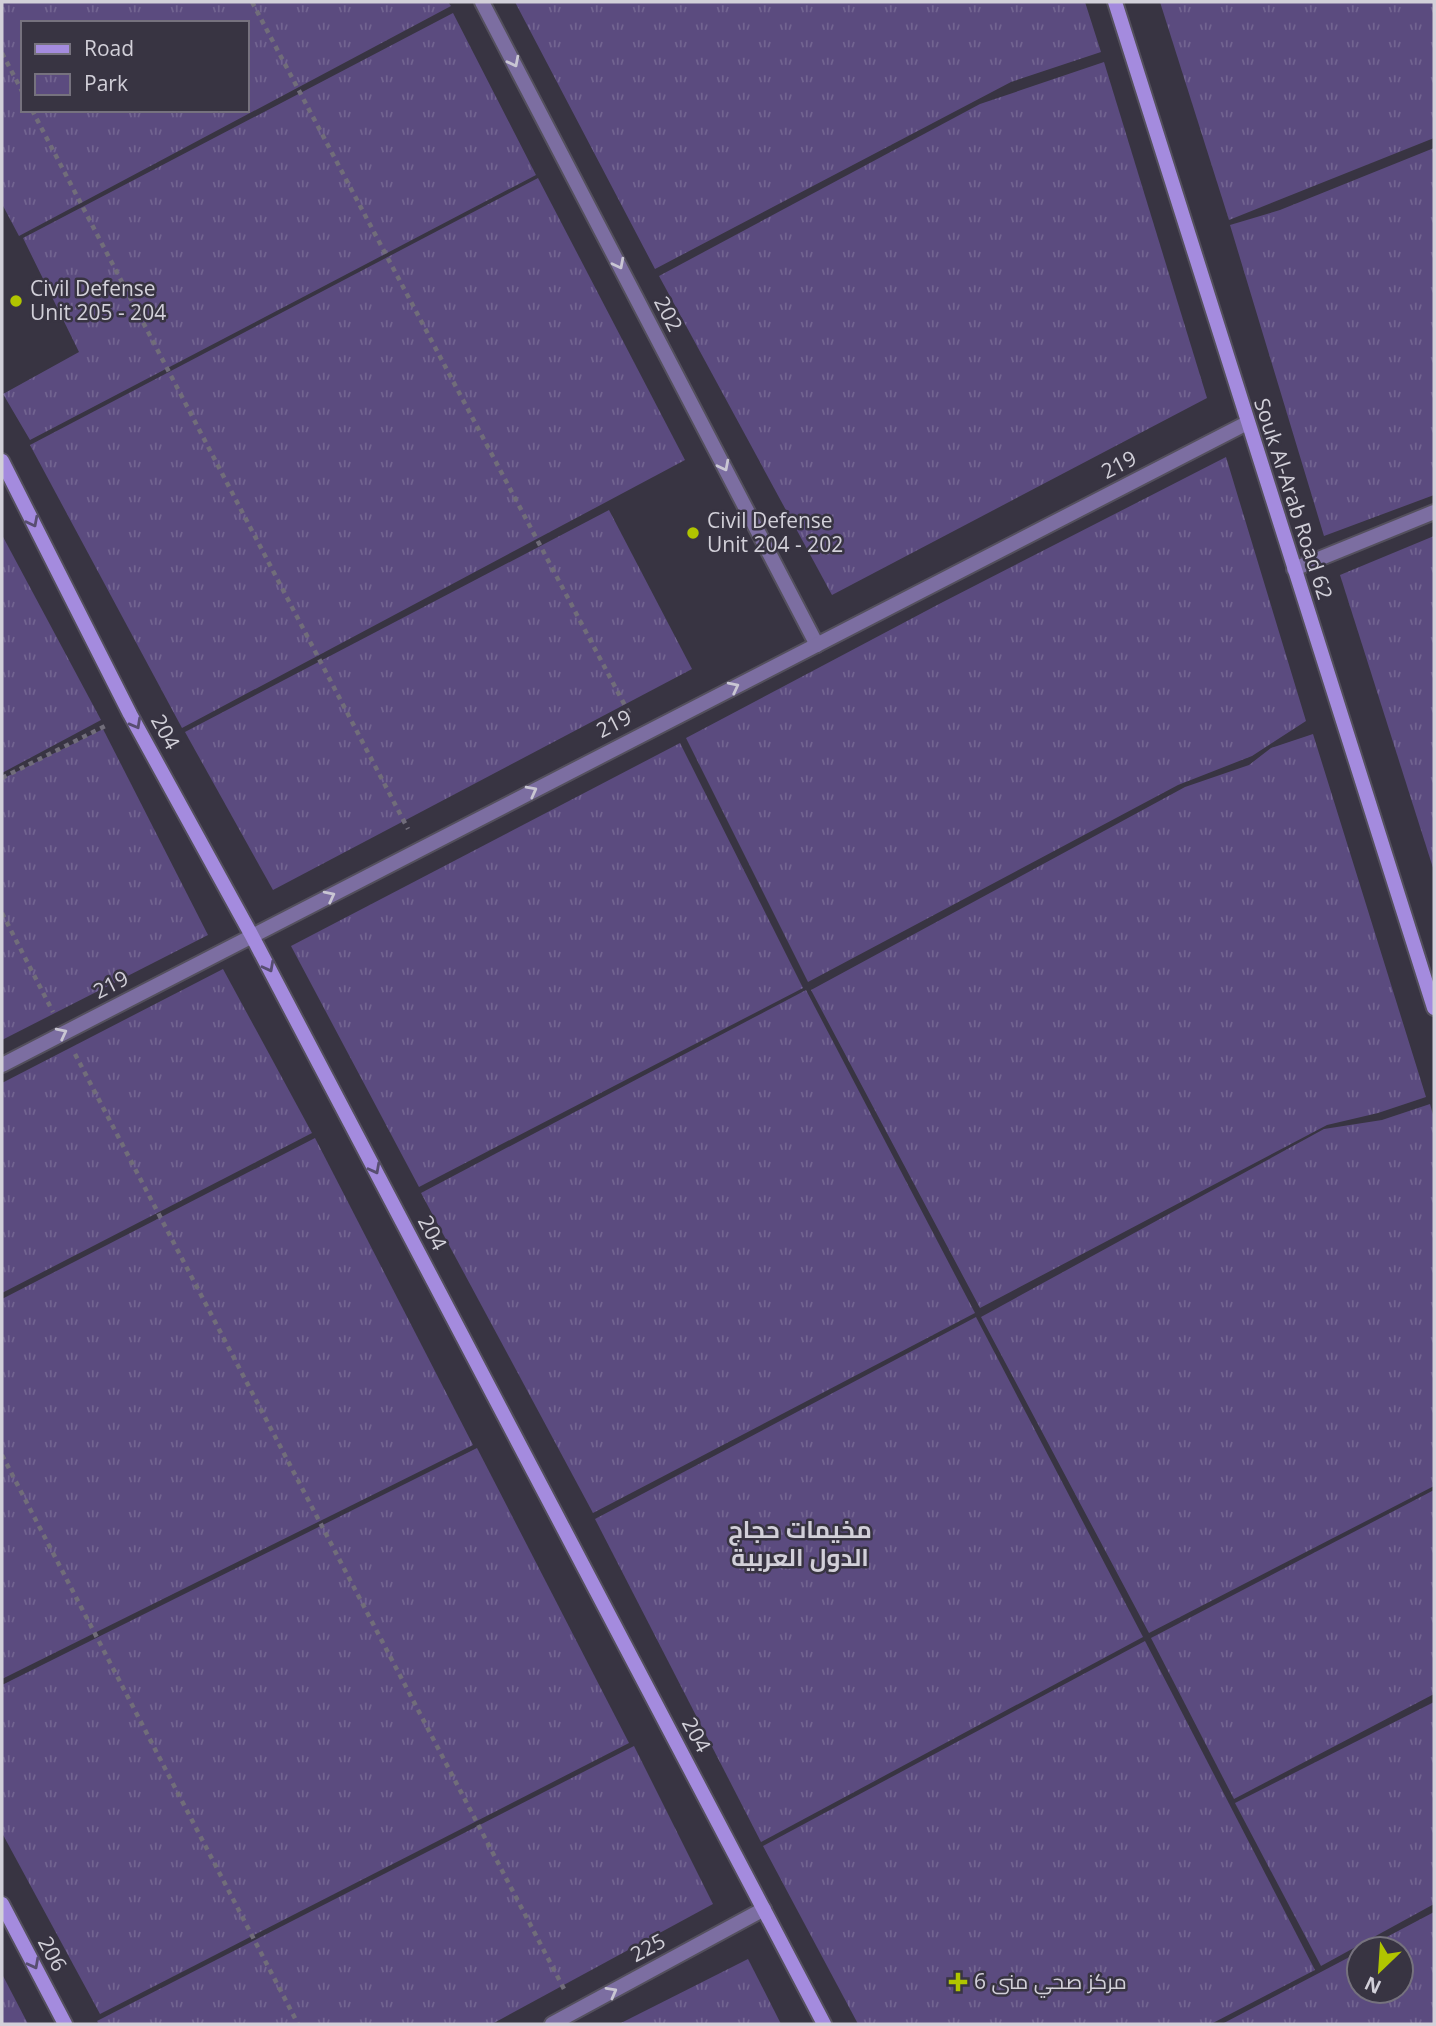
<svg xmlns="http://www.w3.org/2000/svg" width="1436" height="2026" font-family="'Open Sans',Cairo,sans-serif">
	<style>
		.park { fill: url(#park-tufts); fill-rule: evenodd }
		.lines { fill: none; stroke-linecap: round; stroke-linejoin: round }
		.minor-casing { stroke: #54505d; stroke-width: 18 }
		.secondary-casing { stroke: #54505d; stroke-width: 18 }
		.path { stroke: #716d7a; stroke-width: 4.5; stroke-dasharray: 5 5; stroke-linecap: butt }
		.minor { stroke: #7c6ea1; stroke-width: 14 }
		.secondary { stroke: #a48bde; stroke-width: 14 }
		.oneway { stroke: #c9c6d3 }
		.oneway2 { stroke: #584e71 }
		.poi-dot { fill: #b0c500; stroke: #383442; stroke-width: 2.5 }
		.labels { text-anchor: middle; stroke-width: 5; stroke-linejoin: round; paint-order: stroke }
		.poi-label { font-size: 21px; fill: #d2d0d9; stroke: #383442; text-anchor: start }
		.street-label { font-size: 21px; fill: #d2d0d9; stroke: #383442 }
		.quarter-label { font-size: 24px; font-weight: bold; fill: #d2d0d9; stroke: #383442 }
	</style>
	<defs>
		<pattern id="park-tufts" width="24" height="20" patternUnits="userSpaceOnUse" patternTransform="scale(1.75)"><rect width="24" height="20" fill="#5b4b7f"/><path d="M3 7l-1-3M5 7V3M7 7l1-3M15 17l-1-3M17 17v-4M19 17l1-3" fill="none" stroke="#726491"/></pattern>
	</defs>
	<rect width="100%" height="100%" fill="#383442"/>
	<g class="park">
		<path d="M2,2H448L451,6L19,236L2,204ZM23,23H247V110H23Z"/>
		<polygon points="515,2 1085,2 1101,52 1011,82 655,269"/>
		<polygon points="1160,2 1434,2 1434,138 1229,220"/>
		<polygon points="453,13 536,175 30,440 3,394 79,352 23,238"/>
		<polygon points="1104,62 1207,398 832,595 659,276 980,104"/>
		<polygon points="1434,148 1434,495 1324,536 1230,225 1280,210"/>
		<polygon points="538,178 685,460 182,728 30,445"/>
		<polygon points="1226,457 1306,721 1252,756 1178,785 808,982 686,738 941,603"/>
		<polygon points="609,510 692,669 273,890 185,732"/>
		<polygon points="2,535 101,720 2,773"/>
		<polygon points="1434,536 1434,871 1340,575"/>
		<polygon points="103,729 208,935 2,1040 2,779"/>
		<polygon points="1313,734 1426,1097 1378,1113 1327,1125 980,1308 811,990 1185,787 1249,765 1271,748"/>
		<polygon points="680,743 803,988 419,1187 291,946"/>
		<polygon points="223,969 312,1133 2,1293 2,1083"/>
		<polygon points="806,990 975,1313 593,1513 421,1193"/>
		<polygon points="1430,1104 1434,1118 1434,1486 1149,1633 981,1317 1324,1129 1382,1120"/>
		<polygon points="315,1138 473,1445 2,1679 2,1299"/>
		<polygon points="976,1317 1143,1637 761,1842 595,1519"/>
		<polygon points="477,1448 629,1743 100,2014 2,1833 2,1685"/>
		<polygon points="1434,1490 1434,1694 1234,1799 1151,1638"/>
		<polygon points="1145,1641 1315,1970 1211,2024 858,2024 763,1846"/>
		<polygon points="1434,1702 1434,1904 1321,1966 1235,1803"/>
		<polygon points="634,1746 713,1904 492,2024 99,2024 97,2021"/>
		<polygon points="1434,1912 1434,2024 1222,2024 1359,1952 1359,1991 1401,1991 1401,1949 1364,1949"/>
		<polygon points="748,1959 781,2024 619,2024"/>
		<polygon points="2,1974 28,2024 2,2024"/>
	</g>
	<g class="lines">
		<defs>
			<g id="minor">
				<polyline points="482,2 817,645"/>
				<polyline points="1294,569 1434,512"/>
				<polyline points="2,1065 1247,423"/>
				<polyline points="552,2024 764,1909"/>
			</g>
			<g id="secondary">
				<polyline points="1115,2 1434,1008"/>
				<polyline points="2,461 130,714 252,936 824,2024"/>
				<polyline points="2,1904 65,2024"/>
			</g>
		</defs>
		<use href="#minor" class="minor-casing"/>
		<use href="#secondary" class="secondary-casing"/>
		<g class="path">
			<polyline points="252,2 630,715"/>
			<polyline points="2,53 23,93"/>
			<polyline points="32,110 408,829"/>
			<polyline points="2,778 107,725"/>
			<polyline points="2,913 53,1012"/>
			<polyline points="75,1054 564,1989"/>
			<polyline points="2,1455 298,2024"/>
		</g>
		<use href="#minor" class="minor"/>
		<use href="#secondary" class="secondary"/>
	</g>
	<defs><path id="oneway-chevron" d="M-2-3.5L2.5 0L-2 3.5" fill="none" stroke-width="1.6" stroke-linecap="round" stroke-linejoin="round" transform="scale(1.75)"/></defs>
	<g class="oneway">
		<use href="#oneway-chevron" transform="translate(514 62) rotate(63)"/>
		<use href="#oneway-chevron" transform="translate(619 264) rotate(63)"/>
		<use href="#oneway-chevron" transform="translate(724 466) rotate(63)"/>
		<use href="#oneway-chevron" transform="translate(734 687) rotate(-27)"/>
		<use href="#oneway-chevron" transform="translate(532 791) rotate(-28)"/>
		<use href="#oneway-chevron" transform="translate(330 896) rotate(-27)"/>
		<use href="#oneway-chevron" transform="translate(62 1033) rotate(-27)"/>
		<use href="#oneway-chevron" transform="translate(612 1992) rotate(-29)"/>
	</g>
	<g class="oneway2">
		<use href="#oneway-chevron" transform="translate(33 522) rotate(63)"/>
		<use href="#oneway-chevron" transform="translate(136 724) rotate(61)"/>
		<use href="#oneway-chevron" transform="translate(269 967) rotate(62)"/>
		<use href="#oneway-chevron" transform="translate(375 1169) rotate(62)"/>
		<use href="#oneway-chevron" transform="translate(34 1964) rotate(62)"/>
	</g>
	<g class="poi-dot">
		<circle cx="16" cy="301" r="7"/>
		<circle cx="693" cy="533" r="7"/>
		<path d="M954.5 1971.5h7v7h7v7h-7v7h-7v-7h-7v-7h7z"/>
	</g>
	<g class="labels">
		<g class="poi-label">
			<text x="30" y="296">Civil Defense<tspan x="30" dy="24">Unit 205 - 204</tspan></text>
			<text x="707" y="528">Civil Defense<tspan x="707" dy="24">Unit 204 - 202</tspan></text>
			<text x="974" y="1989">مركز صحي منى 6</text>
		</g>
		<g class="street-label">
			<text transform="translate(668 314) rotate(63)" y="7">202</text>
			<text transform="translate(1119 465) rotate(-27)" y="7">219</text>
			<text transform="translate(1293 499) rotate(72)" y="7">Souk Al-Arab Road 62</text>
			<text transform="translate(614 724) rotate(-27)" y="7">219</text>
			<text transform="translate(165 732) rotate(61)" y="7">204</text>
			<text transform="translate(111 985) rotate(-27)" y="7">219</text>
			<text transform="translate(432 1233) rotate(62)" y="7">204</text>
			<text transform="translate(696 1735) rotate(62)" y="7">204</text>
			<text transform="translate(648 1948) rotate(-28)" y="7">225</text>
			<text transform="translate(52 1954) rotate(62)" y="7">206</text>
		</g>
		<g class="quarter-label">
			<text x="800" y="1538">مخيمات حجاج<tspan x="800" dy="28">الدول العربية</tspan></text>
		</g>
	</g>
	<rect width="1436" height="2026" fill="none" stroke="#d2d0d9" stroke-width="7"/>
	<rect x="21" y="21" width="228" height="91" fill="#383442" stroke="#76727e" stroke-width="2"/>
	<rect x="35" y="44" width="35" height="10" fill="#a48bde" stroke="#76727e" stroke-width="2"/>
	<text x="84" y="56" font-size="21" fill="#d2d0d9">Road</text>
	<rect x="35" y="74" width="35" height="21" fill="url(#park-tufts)" stroke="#76727e" stroke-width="2"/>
	<text x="84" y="91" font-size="21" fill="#d2d0d9">Park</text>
	<g transform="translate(1380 1970) rotate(205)"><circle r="33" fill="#383442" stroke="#76727e" stroke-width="2"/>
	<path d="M0-5L12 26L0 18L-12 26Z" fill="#b0c500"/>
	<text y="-10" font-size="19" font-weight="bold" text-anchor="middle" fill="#d2d0d9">N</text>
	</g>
</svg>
